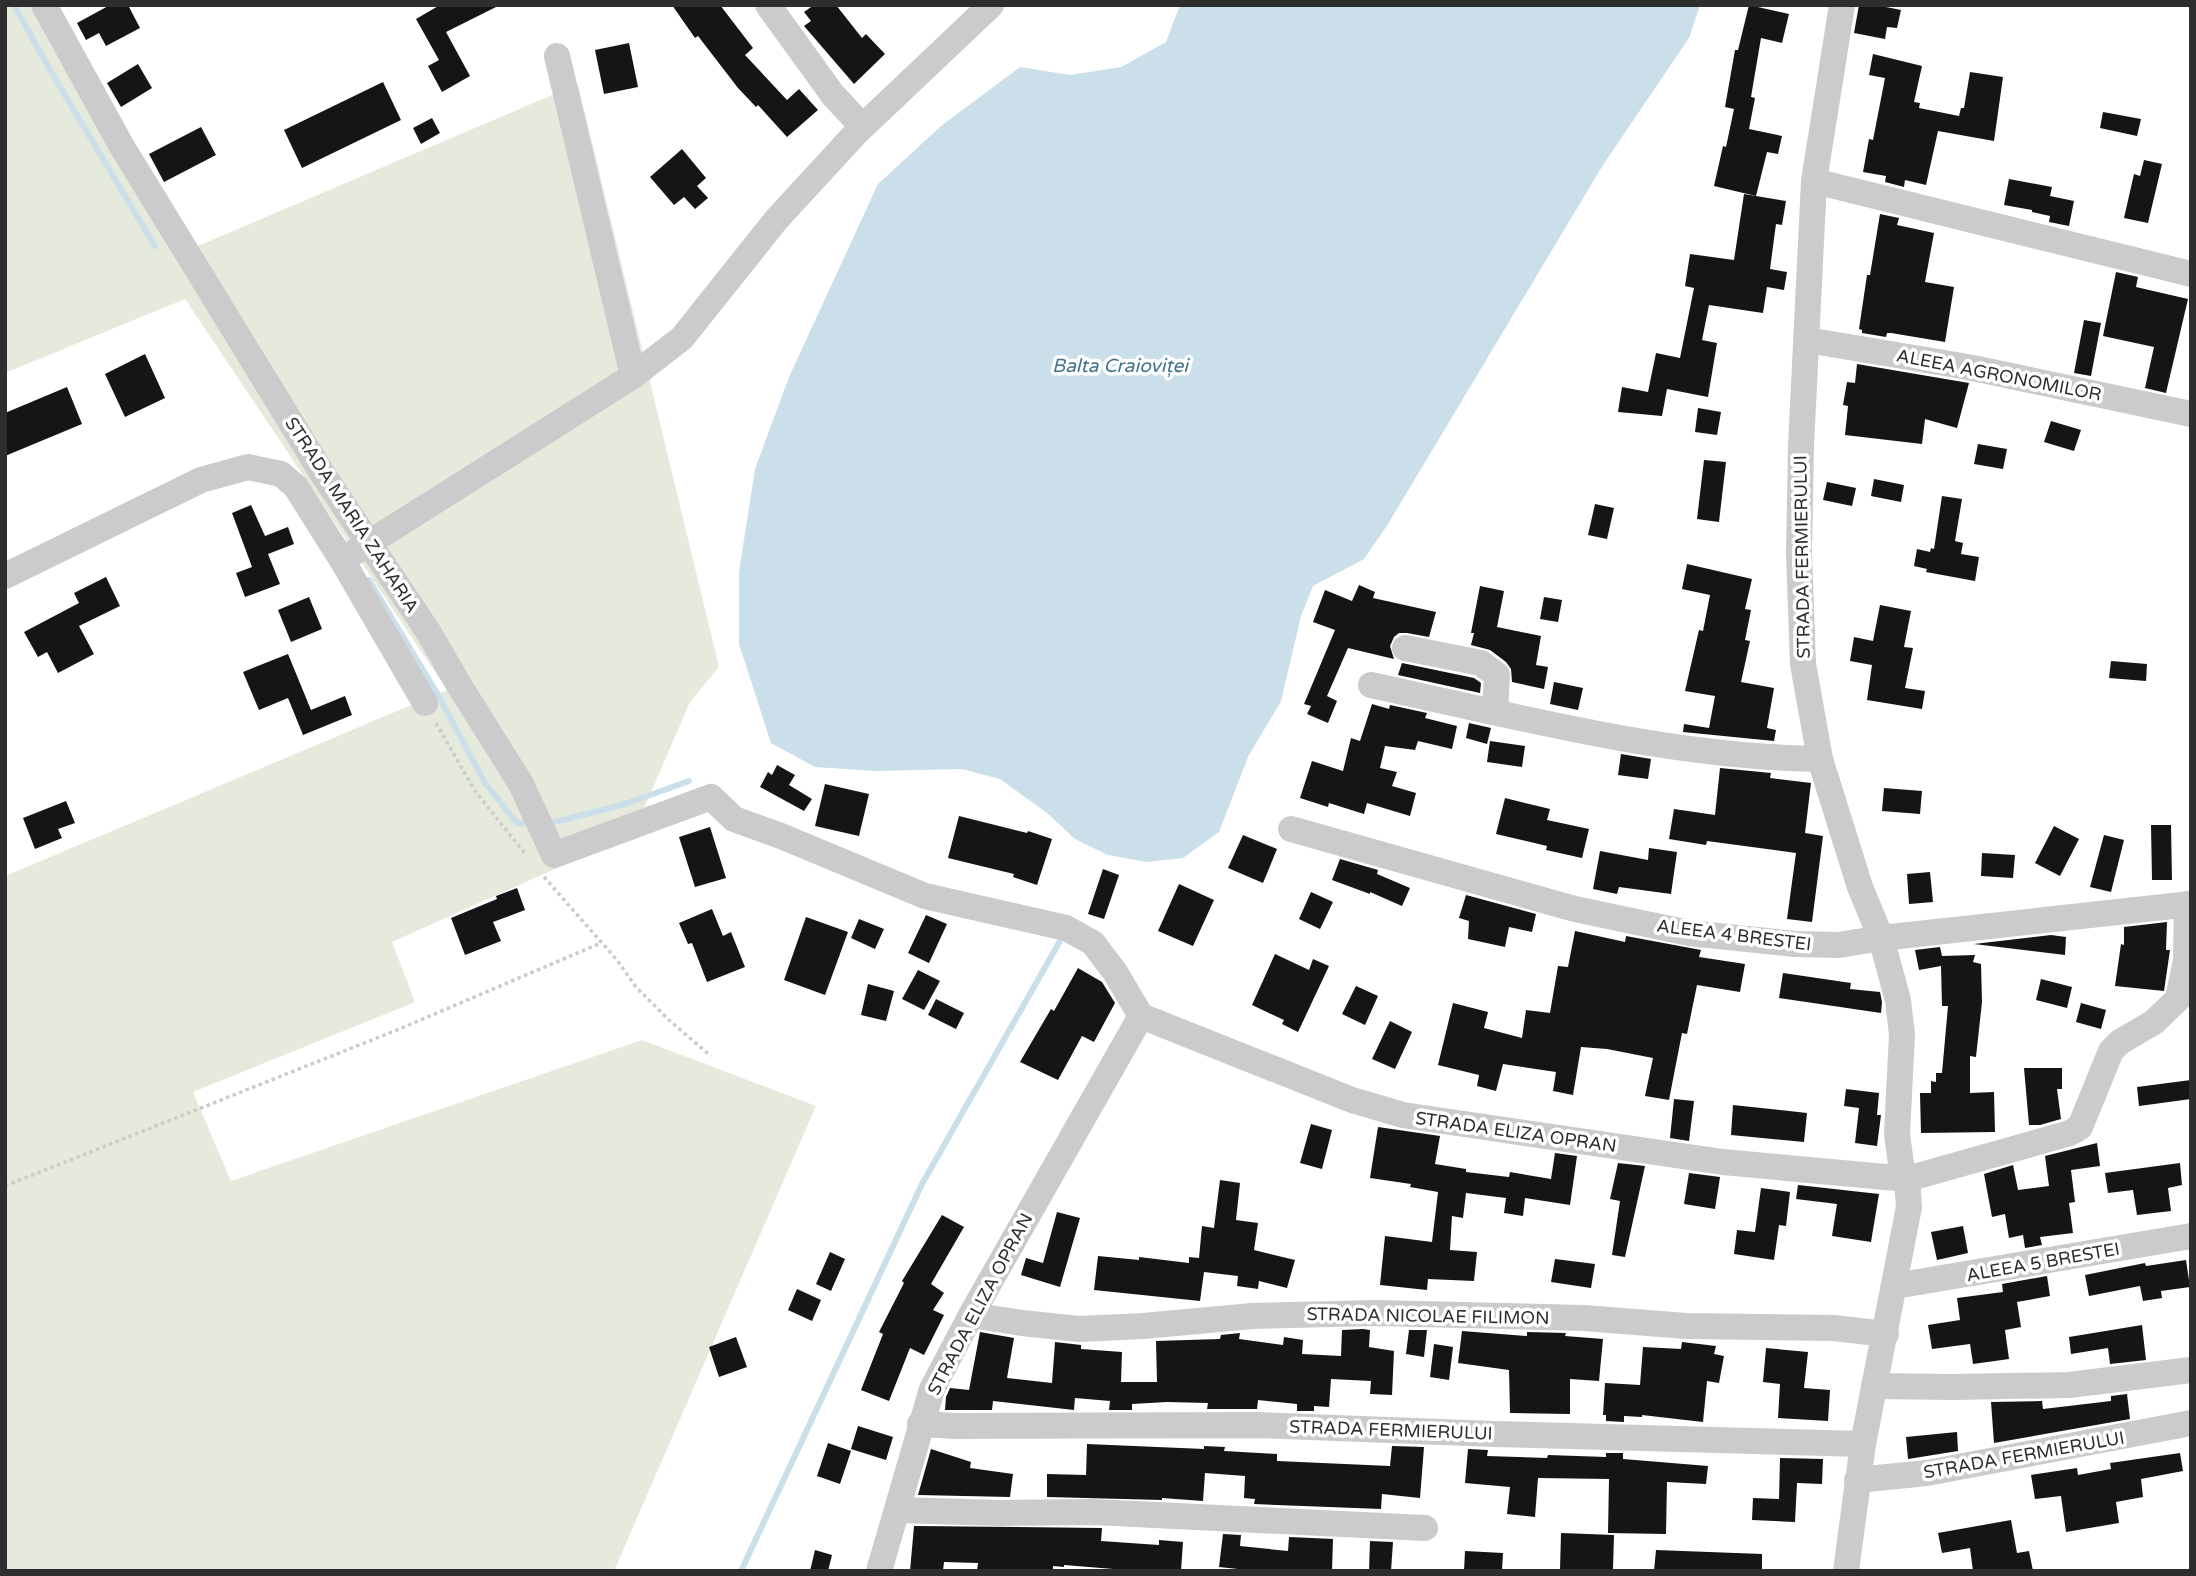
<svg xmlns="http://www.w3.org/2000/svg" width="2196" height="1576" font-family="'Varela Round',sans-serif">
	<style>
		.green { fill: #e5eadd }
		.water { fill: #cadfe9 }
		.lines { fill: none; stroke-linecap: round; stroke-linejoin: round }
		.stream { stroke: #cadfe9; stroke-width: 6 }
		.building { fill: #151515 }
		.path { stroke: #cbcbcb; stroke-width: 3.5; stroke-dasharray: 3.5 3.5; stroke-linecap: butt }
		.street { stroke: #cbcbcb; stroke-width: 26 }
		.labels { text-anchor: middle; stroke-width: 7; stroke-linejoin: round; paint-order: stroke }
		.street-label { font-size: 18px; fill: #2e2e2e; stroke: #fff }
		.water-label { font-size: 19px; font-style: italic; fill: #42738a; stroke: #fff }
	</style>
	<rect width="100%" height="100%" fill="#fff"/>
	<polygon class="green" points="5,5 47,5 193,248 578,84 719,667 690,702 633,834 392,942 415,1002 193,1092 231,1181 642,1040 816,1106 614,1571 5,1571 5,876 447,690 185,299 5,373"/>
	<polygon class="water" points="1180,5 1699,5 1699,8 1689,38 1603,165 1388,524 1364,559 1313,586 1301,616 1281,701 1248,757 1219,832 1183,858 1146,862 1108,855 1075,839 1047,813 1000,779 962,769 875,771 815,767 771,743 739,644 739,572 755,469 789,377 878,184 941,126 1020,67 1070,75 1121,67 1166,42"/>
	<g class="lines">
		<g class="stream">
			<polyline points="14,5 50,70 155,246"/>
			<polyline points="369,580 438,695 485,783 517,823 533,824"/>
			<polyline points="547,824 625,804 689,781"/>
			<polyline points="741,1571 922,1184 1060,941"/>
		</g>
	</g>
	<g class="building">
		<polygon points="110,5 128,5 140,28 106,46 99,33 86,40 77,23"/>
		<polygon points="440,5 500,5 446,32 470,76 442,92 428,66 439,60 416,19"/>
		<polygon points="672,5 720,5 753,48 745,55 787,100 799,89 818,110 787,137 758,105 756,107 738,88 698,36 695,38"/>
		<polygon points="814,5 836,5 862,38 866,34 885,54 854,84 804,26 811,21 804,12"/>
		<polygon points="1749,5 1789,14 1782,43 1761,38 1751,97 1755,98 1749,129 1782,136 1778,154 1767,152 1756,196 1714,186 1723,146 1726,147 1734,109 1725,107 1735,50 1738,50"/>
		<polygon points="1859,5 1876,5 1901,10 1897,28 1887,27 1885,39 1854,33"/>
		<polygon points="629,43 638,87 604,94 595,50"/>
		<polygon points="1873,54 1922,66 1914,102 1920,103 1919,108 1959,116 1961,108 1964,108 1970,72 2003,77 1994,141 1938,131 1926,185 1905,180 1904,187 1885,182 1886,176 1863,172 1869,139 1873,140 1885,78 1869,75"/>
		<polygon points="138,64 152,88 121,107 107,83"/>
		<polygon points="383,82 401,120 302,168 284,130"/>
		<polygon points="2103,112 2141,119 2137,136 2100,128"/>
		<polygon points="432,118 440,133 421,144 413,128"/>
		<polygon points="201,127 216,155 164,182 149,154"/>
		<polygon points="682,149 706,178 697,186 708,198 695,209 684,197 674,205 650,177"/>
		<polygon points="2144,160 2162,164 2148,223 2124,218 2134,174 2140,176"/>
		<polygon points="2009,179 2052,187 2050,196 2074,201 2069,226 2049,222 2050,216 2032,212 2032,210 2004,205"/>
		<polygon points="1744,194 1786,201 1782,225 1776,224 1770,269 1787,272 1784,290 1767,287 1763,313 1709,305 1702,340 1717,343 1708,397 1667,389 1662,416 1618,412 1622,387 1648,392 1656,353 1680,358 1694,288 1685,286 1690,254 1734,260"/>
		<polygon points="1880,214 1899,218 1897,225 1934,233 1925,282 1954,287 1945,342 1891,333 1887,333 1886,337 1862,333 1862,330 1859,329 1867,275 1870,275"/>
		<polygon points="2116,272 2138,277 2136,287 2188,299 2166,393 2145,388 2154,347 2103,336"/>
		<polygon points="2084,320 2101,323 2091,376 2074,373"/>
		<polygon points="145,354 165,398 125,417 105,374"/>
		<polygon points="1857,364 1969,383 1957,428 1925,419 1922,444 1845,435 1848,406 1843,405 1847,382 1855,383"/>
		<polygon points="67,387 82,424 5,456 5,413"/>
		<polygon points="1698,408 1721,412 1717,435 1695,432"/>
		<polygon points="2051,421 2081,430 2074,451 2044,442"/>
		<polygon points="1978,444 2007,449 2003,469 1974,464"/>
		<polygon points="1704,460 1726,462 1719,522 1697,519"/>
		<polygon points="1874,479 1904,485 1901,502 1871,496"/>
		<polygon points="1827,482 1856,488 1852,506 1823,500"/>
		<polygon points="1942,496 1962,499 1955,541 1963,543 1961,554 1979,557 1975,581 1926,572 1927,569 1914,566 1917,549 1930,552 1931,548 1934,549"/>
		<polygon points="1595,504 1614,508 1607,539 1588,535"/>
		<polygon points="251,505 265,536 288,527 294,544 268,554 280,584 245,597 236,573 252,567 232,513"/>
		<polygon points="1687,564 1752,579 1745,609 1751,610 1745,640 1750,641 1741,682 1774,688 1767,728 1776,730 1774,741 1683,732 1684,724 1709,728 1715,696 1685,691 1699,630 1703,631 1710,595 1682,589"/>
		<polygon points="106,577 120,606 79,626 94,654 58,673 47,652 38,657 24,632 79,603 74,593"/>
		<polygon points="1359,585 1375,592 1373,598 1436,612 1429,637 1407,633 1399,633 1394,637 1390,646 1394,659 1348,648 1327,696 1337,701 1328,723 1307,714 1311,706 1304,704 1335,630 1313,622 1325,590 1352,601"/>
		<polygon points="1480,586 1504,591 1497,627 1541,636 1536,665 1548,667 1544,689 1512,682 1511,669 1506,662 1490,650 1471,645 1474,633 1471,633"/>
		<polygon points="309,597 322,629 291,642 278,610"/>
		<polygon points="1544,597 1562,600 1558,622 1540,619"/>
		<polygon points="1880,605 1911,611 1904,647 1913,648 1905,688 1925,691 1922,709 1867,700 1872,665 1850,661 1854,637 1873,641"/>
		<polygon points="288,654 311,710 345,696 352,715 303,735 288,698 259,710 243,672"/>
		<polygon points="2111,661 2147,664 2146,681 2109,678"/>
		<polygon points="1402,663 1474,678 1481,683 1480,693 1398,675"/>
		<polygon points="1554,682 1583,688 1578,710 1550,704"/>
		<polygon points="1372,704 1389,709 1390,705 1427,713 1425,718 1457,726 1452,749 1418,741 1415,750 1385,746 1380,768 1397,772 1392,786 1416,793 1410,816 1367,803 1364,814 1329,803 1328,807 1300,798 1312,761 1343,771 1351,738 1360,741"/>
		<polygon points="1469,723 1491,728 1487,744 1466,738"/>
		<polygon points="1490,741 1525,746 1522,767 1487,762"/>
		<polygon points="1621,754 1651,759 1648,779 1618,775"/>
		<polygon points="777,765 795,775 789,785 812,799 804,811 760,787 768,772 772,775"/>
		<polygon points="1720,768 1771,773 1770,778 1811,783 1805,833 1823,836 1812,922 1787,919 1796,853 1707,841 1706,845 1669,839 1674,809 1715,815"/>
		<polygon points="825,784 869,794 859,836 815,826"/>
		<polygon points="1884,788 1922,791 1920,814 1882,811"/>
		<polygon points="1505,798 1550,809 1547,820 1589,829 1582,858 1546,850 1547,846 1496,834"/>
		<polygon points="66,801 75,823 58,829 62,838 35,849 23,818"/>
		<polygon points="959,816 1027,833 1028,831 1052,839 1037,885 1013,877 1014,874 948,858"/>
		<polygon points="2151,825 2171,825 2172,880 2152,880"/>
		<polygon points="2054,826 2079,839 2060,876 2035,863"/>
		<polygon points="710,827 726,878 695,887 679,837"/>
		<polygon points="1243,835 1277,849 1263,883 1228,868"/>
		<polygon points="2104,835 2124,840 2111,892 2090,887"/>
		<polygon points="1649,848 1677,852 1671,894 1619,887 1617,894 1593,889 1600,851 1648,860"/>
		<polygon points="1982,853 2015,855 2013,878 1981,876"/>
		<polygon points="1340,859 1378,870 1377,874 1410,888 1402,906 1370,892 1370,894 1332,880"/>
		<polygon points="1103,869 1119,875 1104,919 1088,914"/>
		<polygon points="1930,872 1933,902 1909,904 1907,874"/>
		<polygon points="1179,884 1214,900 1193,946 1158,931"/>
		<polygon points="517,888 525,910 493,922 501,941 465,955 451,918 497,899 496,896"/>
		<polygon points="1311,892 1333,902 1320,929 1299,919"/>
		<polygon points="1466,895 1536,914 1532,932 1509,927 1505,947 1468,939 1469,921 1459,918"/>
		<polygon points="712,909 723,936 731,932 745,967 707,982 692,943 688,944 679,923"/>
		<polygon points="926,915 947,924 929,963 908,953"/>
		<polygon points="806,917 848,932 825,995 784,980"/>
		<polygon points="859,919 884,929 875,949 851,938"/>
		<polygon points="2167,922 2166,950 2170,950 2164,991 2115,986 2121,944 2124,945 2124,927"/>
		<polygon points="1575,931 1625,942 1626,936 1701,950 1699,957 1745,964 1740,992 1697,985 1687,1034 1682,1033 1669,1100 1645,1096 1653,1058 1607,1049 1581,1047 1573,1095 1553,1091 1556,1072 1503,1064 1496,1091 1477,1086 1479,1075 1438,1065 1453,1003 1488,1012 1484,1028 1522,1038 1526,1010 1550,1013 1558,966 1568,967"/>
		<polygon points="2051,935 2066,937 2065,955 1974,944"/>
		<polygon points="1940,947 1942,956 1975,955 1973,962 1981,964 1982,1002 1976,1057 1970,1056 1970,1093 1994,1092 1995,1132 1921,1133 1920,1093 1931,1093 1931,1081 1936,1082 1936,1073 1942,1073 1948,1006 1942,1006 1941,966 1919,970 1915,950"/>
		<polygon points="1275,954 1309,970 1313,959 1329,966 1298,1032 1282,1024 1284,1020 1252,1005"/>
		<polygon points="1078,968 1102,982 1115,1003 1094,1042 1082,1036 1058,1080 1020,1062 1051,1009 1054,1011"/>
		<polygon points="918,970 940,981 924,1010 902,999"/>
		<polygon points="1783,973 1851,983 1850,989 1880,992 1882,1002 1881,1013 1779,998"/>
		<polygon points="2041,979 2072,987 2067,1008 2036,1000"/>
		<polygon points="868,984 894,991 886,1021 861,1015"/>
		<polygon points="1356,986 1378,996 1365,1025 1342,1014"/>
		<polygon points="936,999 964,1013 956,1029 928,1015"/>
		<polygon points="2081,1003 2106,1010 2101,1029 2076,1022"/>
		<polygon points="1390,1021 1412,1032 1395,1069 1372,1059"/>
		<polygon points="2024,1068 2062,1068 2062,1089 2057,1089 2061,1119 2040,1125 2029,1125"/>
		<polygon points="2191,1080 2191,1099 2139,1106 2137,1087"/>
		<polygon points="1846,1089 1879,1093 1877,1115 1881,1115 1877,1146 1855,1143 1859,1108 1844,1106"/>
		<polygon points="1674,1099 1694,1101 1689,1141 1670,1138"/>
		<polygon points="1733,1105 1807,1113 1804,1142 1731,1135"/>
		<polygon points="1311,1124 1332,1130 1322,1169 1300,1163"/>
		<polygon points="1378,1127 1440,1136 1435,1164 1466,1169 1466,1172 1509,1177 1510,1172 1551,1179 1555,1153 1577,1156 1570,1205 1525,1198 1523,1216 1504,1213 1506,1198 1466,1193 1463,1218 1452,1216 1450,1250 1477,1252 1474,1281 1428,1279 1427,1290 1380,1285 1385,1236 1432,1242 1438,1192 1410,1187 1411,1184 1370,1178"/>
		<polygon points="2097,1143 2100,1166 2071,1170 2075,1202 2069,1203 2073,1233 2040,1237 2042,1245 2025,1248 2023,1235 2009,1238 2005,1214 1992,1217 1984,1174 2013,1165 2018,1190 2049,1186 2045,1156"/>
		<polygon points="1618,1163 1645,1166 1625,1257 1612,1255 1620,1201 1610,1199"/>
		<polygon points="2180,1163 2182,1185 2168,1188 2171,1211 2137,1215 2133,1190 2108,1193 2105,1173"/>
		<polygon points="1689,1173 1720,1177 1715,1209 1684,1204"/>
		<polygon points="1220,1180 1240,1183 1236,1220 1258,1223 1254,1250 1295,1260 1287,1288 1259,1281 1258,1289 1237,1286 1238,1276 1204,1272 1200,1301 1094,1290 1098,1256 1139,1260 1139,1257 1189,1263 1189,1257 1199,1258 1202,1226 1214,1228"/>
		<polygon points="1798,1185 1879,1194 1871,1242 1832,1236 1837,1204 1796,1199"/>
		<polygon points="1761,1188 1790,1192 1786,1226 1779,1225 1774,1260 1734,1254 1737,1230 1755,1232"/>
		<polygon points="1057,1212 1080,1218 1060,1287 1021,1275 1026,1258 1043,1263"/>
		<polygon points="942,1215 964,1227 931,1284 944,1293 933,1310 944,1315 924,1355 910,1348 889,1401 861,1390 883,1334 879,1332 904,1283 902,1281"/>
		<polygon points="1963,1226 1968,1253 1937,1260 1931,1232"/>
		<polygon points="830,1252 845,1259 831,1291 816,1284"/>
		<polygon points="1555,1259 1595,1264 1591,1288 1551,1282"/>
		<polygon points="2186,1260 2190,1287 2161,1291 2162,1298 2143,1301 2140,1286 2089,1296 2085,1275 2145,1263 2146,1266"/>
		<polygon points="2047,1276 2050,1296 2017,1302 2021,1327 2005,1330 2009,1359 1973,1364 1970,1344 1932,1349 1928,1325 1960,1320 1957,1298 2003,1292 2002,1284"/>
		<polygon points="797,1289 821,1300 812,1321 788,1310"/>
		<polygon points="2142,1325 2146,1360 2110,1364 2108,1348 2071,1354 2069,1337"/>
		<polygon points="1363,1329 1370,1330 1369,1347 1394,1351 1392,1395 1370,1394 1371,1381 1331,1379 1329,1407 1314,1406 1314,1411 1297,1411 1297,1404 1258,1400 1257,1409 1207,1409 1208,1403 1167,1402 1132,1404 1132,1410 1109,1410 1110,1401 1075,1398 1074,1410 993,1401 992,1410 945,1410 946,1397 950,1388 969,1390 980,1332 1014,1338 1007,1378 1052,1383 1055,1342 1081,1345 1081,1349 1122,1352 1121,1382 1157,1382 1156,1341 1220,1339 1221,1335 1240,1333 1239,1339 1283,1345 1284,1337 1303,1340 1302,1354 1341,1356 1342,1330"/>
		<polygon points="1409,1330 1427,1330 1424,1357 1406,1354"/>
		<polygon points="1462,1331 1527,1336 1527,1332 1566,1333 1565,1336 1603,1339 1599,1381 1570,1379 1570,1414 1510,1413 1509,1370 1458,1363"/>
		<polygon points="736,1337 747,1367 719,1377 709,1347"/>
		<polygon points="1682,1342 1716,1346 1714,1354 1724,1356 1719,1383 1707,1381 1703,1422 1642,1415 1642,1417 1624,1416 1624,1422 1606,1421 1606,1415 1603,1415 1605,1383 1640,1385 1643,1347 1681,1349"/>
		<polygon points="1434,1344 1453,1347 1449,1380 1430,1377"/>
		<polygon points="1766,1348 1808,1352 1804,1388 1830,1390 1828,1421 1778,1418 1780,1384 1763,1382"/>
		<polygon points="2127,1394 2130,1419 1994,1443 1991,1402 2042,1401 2043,1409 2111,1401 2111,1396"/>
		<polygon points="858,1426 893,1437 886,1460 851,1449"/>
		<polygon points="1957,1432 1958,1451 1908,1459 1906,1437"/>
		<polygon points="828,1443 851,1451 840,1484 817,1476"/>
		<polygon points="1087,1444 1204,1449 1204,1446 1225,1447 1224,1451 1277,1454 1277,1461 1390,1466 1392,1446 1424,1447 1420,1498 1382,1494 1381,1509 1254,1504 1255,1499 1244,1498 1245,1476 1205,1473 1203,1501 1162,1498 1162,1500 1047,1497 1047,1474 1086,1475"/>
		<polygon points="931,1449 971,1462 970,1468 1013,1474 1010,1497 918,1495"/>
		<polygon points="1468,1449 1488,1450 1487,1456 1547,1458 1548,1455 1606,1457 1606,1453 1623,1453 1623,1459 1708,1466 1706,1484 1667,1482 1666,1534 1608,1533 1609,1479 1538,1478 1535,1517 1507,1514 1510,1487 1465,1483"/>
		<polygon points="2180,1453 2183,1471 2141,1479 2143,1497 2116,1502 2119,1523 2066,1532 2061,1496 2035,1499 2031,1475 2077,1468 2078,1475 2111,1469 2110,1463"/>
		<polygon points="1780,1458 1823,1459 1822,1484 1797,1483 1795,1522 1752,1520 1753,1498 1779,1499"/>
		<polygon points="2011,1520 2017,1553 2029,1551 2033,1571 1973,1571 1970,1548 1942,1553 1938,1533"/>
		<polygon points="914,1526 1102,1528 1101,1541 1159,1545 1159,1540 1183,1542 1181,1571 1144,1569 1138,1571 1064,1565 1064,1567 1053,1566 1053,1571 977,1571 978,1563 944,1562 943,1571 910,1571"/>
		<polygon points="1561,1533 1614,1535 1613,1569 1560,1570"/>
		<polygon points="1223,1534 1241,1535 1240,1546 1288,1551 1289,1537 1333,1539 1332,1571 1257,1571 1219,1567"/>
		<polygon points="1370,1541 1393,1542 1391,1571 1369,1571"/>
		<polygon points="815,1550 832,1555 828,1571 810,1571"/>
		<polygon points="1656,1550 1762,1554 1762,1571 1654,1571"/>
		<polygon points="1465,1551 1503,1553 1502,1571 1464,1571"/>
	</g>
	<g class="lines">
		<g class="path">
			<polyline points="436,723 475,791 526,855"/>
			<polyline points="544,877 617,960 636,987 671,1022 711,1056"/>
			<polyline points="5,1186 397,1030 601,943"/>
		</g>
		<g class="street">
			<polyline points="44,5 121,145 322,473 429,633 459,685 521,784 554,855 711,797 734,819 781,836 925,896 1066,928 1093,943 1115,972 1141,1016 1352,1100 1403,1115 1723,1162 1907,1179 2070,1133 2080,1127 2111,1051 2120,1042 2154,1022 2178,999 2186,960 2187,904"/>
			<polyline points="768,5 833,95 862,126"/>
			<polyline points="1842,5 1814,181 1801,446 1799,554 1803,664 1820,759 1860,887 1881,938 1898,1000 1902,1035 1897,1134 1901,1164 1907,1179 1909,1207 1863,1444 1846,1571"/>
			<polyline points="557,56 633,376"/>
			<polyline points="1814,181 2191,274"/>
			<polyline points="1807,340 1968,367 2191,414"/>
			<polyline points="342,560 633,376 682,338 776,220 857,132 991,5"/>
			<polyline points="5,576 201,480 248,467 281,474 296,487 342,560 425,703"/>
			<polyline points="1405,648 1481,663 1497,675 1495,712"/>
			<path d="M1371,685C1519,717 1669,757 1820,759"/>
			<polyline points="1291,829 1575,909 1689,933 1795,944 1839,945 1881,938 2191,904"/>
			<polyline points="1895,1286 2191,1236"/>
			<polyline points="971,1315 1022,1323 1079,1329 1143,1326 1252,1316 1376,1313 1584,1318 1686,1326 1834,1328 1886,1334"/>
			<polyline points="1874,1386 1953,1387 2069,1385 2191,1370"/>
			<polyline points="920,1424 956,1426 1258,1425 1494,1434 1863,1444"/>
			<polyline points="1857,1480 1927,1473 2191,1423"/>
			<polyline points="897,1510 1001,1513 1093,1512 1425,1528"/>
			<polyline points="879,1571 932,1389 971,1315 1141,1016"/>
		</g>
	</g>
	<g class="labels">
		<g class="street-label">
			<text transform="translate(1999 375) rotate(11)" y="6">ALEEA AGRONOMILOR</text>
			<text transform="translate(352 515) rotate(57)" y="6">STRADA MARIA ZAHARIA</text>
			<text transform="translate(1802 557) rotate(-91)" y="6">STRADA FERMIERULUI</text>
			<text transform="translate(1734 935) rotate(7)" y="6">ALEEA 4 BRESTEI</text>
			<text transform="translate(1516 1132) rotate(8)" y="6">STRADA ELIZA OPRAN</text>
			<text transform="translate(2043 1262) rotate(-10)" y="6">ALEEA 5 BRESTEI</text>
			<text transform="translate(980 1304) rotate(-62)" y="6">STRADA ELIZA OPRAN</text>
			<text transform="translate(1428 1316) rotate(1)" y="6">STRADA NICOLAE FILIMON</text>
			<text transform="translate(1391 1430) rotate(2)" y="6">STRADA FERMIERULUI</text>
			<text transform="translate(2024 1455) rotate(-10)" y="6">STRADA FERMIERULUI</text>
		</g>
		<g class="water-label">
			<text x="1120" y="372">Balta Craioviței</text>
		</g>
	</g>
	<rect width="2196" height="1576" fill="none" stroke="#2e2e2e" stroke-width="14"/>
</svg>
